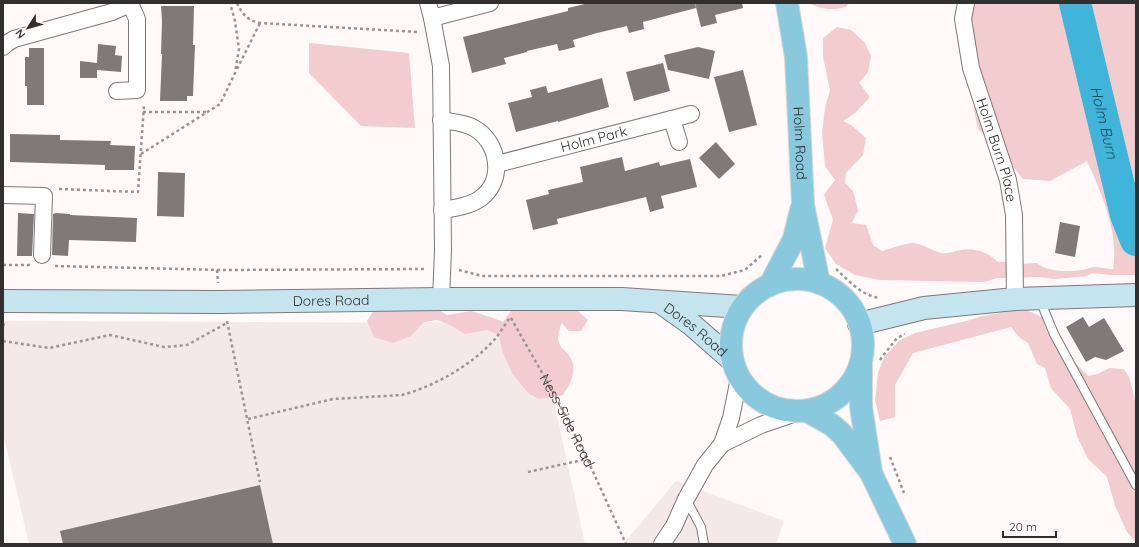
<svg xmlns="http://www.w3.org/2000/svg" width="1139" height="547" font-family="Quicksand,sans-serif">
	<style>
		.built { fill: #f5e8e9 }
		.green { fill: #f3cccf }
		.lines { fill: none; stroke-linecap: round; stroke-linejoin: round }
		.river { stroke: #41b5d9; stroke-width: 32 }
		.building { fill: #7f7979 }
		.lane-casing { stroke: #7f7979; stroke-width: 10 }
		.street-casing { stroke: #7f7979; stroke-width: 18 }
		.secondary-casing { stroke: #7f7979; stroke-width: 24 }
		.primary-casing { stroke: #d6d5d5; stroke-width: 24 }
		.path { stroke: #9a9696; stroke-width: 2.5; stroke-dasharray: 3 3; stroke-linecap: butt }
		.lane { stroke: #fff; stroke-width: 8 }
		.street { stroke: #fff; stroke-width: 16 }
		.secondary { stroke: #c4e4ee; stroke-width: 22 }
		.primary { stroke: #89c9dd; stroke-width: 22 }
		.labels { text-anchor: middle; stroke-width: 3; stroke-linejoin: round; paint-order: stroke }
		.street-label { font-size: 14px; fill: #312f2f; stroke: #fff9f9 }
		.water-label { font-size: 15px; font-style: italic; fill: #1c4c5c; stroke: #fff9f9 }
	</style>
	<rect width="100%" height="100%" fill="#fff9f9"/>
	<g class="built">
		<polygon points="3,321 537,323 585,544 29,544 3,433"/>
		<polygon points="676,481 784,521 776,544 623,544"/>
	</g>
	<g class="green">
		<path d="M808,3H849L846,7C831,11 822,9 808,3Z"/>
		<path d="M966,3H1136V195L1129,200L1132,209L1136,215V275H1111L1093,273L1086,276L1054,279L1039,277L1005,278H997L984,282L879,280L855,275L836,264L825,248L833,220L824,195L835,180L825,166L822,132L825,108L830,90L823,57V38L837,27L851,30L865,43L871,56L868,72L859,83L870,97L855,113L843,121L851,125L866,138L863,155L846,173L845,183L853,191L858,210L852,223L866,225L873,245L882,251C889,249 907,243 913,243C924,244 932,251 942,253C950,254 954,251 961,250C977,248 987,252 998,262C1004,261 1011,264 1017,264C1024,264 1030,263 1037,263C1047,272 1068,272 1082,270C1086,270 1090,267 1094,267C1100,267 1107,269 1113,269C1119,233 1102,194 1087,161L1050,181L1023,179L993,142L978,129L974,110L978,87Z"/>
		<polygon points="309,43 409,53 415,128 361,126 309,73"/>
		<path d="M380,301L429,308L432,311L439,310L447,315L471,311L493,318L503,322L512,310L542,306L556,311H578L588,320L581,331H569L562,323C559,329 556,338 560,345C561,348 566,351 568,354C579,367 571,383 563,395L539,399L529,394L512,373L502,350L499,335L487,330L465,334L448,324L437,320L424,322L411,336L393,343L374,337L367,321Z"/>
		<path d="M1024,309L1042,317C1050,348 1068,354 1088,376L1098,374L1109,368L1124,369L1129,377L1136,403V542L1127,532L1115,506L1107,477L1088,459L1077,436L1070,409L1051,388L1045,368L1037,364L1028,343L1019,337L1011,327L913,353L895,385V417L880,421L875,400L878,373L884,357L900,340L915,333L970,320L982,316Z"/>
	</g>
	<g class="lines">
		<path class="river" id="s1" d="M1075,3L1126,215L1136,240"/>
	</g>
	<g class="building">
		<polygon points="589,3 695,3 696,8 643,22 644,29 629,33 627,26 597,33 573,40 575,47 559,51 557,44 527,51 527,52 504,58 506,64 472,73 463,37 568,11 568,8"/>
		<polygon points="695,3 742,3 743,8 715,15 717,23 701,27"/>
		<polygon points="161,6 194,6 193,45 195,45 193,96 187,96 187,101 160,101 162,54 161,54 162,20"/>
		<polygon points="98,44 116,46 115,55 122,56 121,72 97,70 97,78 80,78 80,61 97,63"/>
		<polygon points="698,47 715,51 709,79 668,70 664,55"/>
		<polygon points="29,48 44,48 44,105 27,105 27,86 25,86 25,57 29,57"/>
		<polygon points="663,63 670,91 634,101 626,72"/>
		<polygon points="743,70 757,125 729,132 714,77"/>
		<polygon points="602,78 609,107 558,122 558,121 516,132 508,103 532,97 530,90 546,86 548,93"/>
		<polygon points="10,134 60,135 60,140 111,141 110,145 135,146 134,170 105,170 105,165 10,162"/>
		<polygon points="716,142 735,164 719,179 699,158"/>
		<polygon points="622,157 625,171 659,162 660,166 690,159 697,187 661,196 664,208 650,212 646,197 557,219 558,224 533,230 526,200 549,194 548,190 583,182 580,167"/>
		<polygon points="158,172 185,173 184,217 157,216"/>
		<polygon points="18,213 34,214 32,256 17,256"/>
		<polygon points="56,213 70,214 70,215 137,218 136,242 69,240 68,256 52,255 53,214"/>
		<polygon points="1060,222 1080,226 1075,257 1055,253"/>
		<polygon points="1083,317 1089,327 1104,318 1124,351 1106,360 1095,357 1086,362 1066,327"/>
		<polygon points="260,485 273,544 63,544 60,531"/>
	</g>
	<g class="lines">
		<defs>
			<g id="lane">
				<polyline points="1040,300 1054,334 1136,485"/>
				<polyline points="686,499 701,527 704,544"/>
			</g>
			<g id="street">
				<polyline points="428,3 432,18 441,66 443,250 441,299"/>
				<path id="s3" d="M966,3L963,19L971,68L1008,180L1014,215L1015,299"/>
				<polyline points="432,18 490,3"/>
				<polyline points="3,47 6,44 14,39 112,12 121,8 129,3"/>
				<polyline points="117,91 137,90 137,19 130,3"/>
				<polyline points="672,119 679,142"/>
				<path d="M441,120C451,122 464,122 474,128C499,142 505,180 481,198C470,206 455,208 442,210"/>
				<path id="s4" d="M497,164L691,114"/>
				<polyline points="3,195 44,196 42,255"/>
				<polyline points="722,444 761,425 799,412"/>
				<polyline points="662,544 674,526 686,499 705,465 722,444 731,418 739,378"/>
			</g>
			<g id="secondary">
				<path id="s5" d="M3,301L219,302L441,299H622L742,307"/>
				<path id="s6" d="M660,302L691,324L731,359"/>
				<polyline points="859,324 924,308 1015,299 1136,295"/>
			</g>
			<g id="primary">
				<path id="s7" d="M787,3L796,57L803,205L819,283"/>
				<circle cx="797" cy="345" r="66"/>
				<polyline points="770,285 794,239 801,210"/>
				<polyline points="861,365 861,407 871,472"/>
				<polyline points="807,411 832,425 842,434 871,473 905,544"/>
			</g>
		</defs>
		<use href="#lane" class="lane-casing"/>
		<use href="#street" class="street-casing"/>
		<use href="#secondary" class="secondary-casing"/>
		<use href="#primary" class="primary-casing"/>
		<g class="path">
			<path d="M237,3C242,14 247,20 260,23L418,32"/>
			<polyline points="237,69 260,23"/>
			<polyline points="143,112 206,112"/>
			<polyline points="141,154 220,104 235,73 239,49 235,21 230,3"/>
			<polyline points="59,189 138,192 144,105"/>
			<polyline points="3,265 30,265"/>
			<polyline points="55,266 222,270 426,269"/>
			<path d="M836,269C849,281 862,296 880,298"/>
			<polyline points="217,270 218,283"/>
			<polyline points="459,270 482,276 721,276 745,270 763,254"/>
			<path id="s2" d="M511,318L558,401L589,463L626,544"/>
			<polyline points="227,321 260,482"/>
			<polyline points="3,326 5,321"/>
			<polyline points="3,341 49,348 110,335 164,347 187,345 227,323"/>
			<polyline points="880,360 882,357 897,338 905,334"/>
			<path d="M248,419L333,399L402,395C435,386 472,365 495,339C500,333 504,326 509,319"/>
			<polyline points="890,457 904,493"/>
			<polyline points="528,472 587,459"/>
		</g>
		<use href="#lane" class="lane"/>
		<use href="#street" class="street"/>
		<use href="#secondary" class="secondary"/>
		<use href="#primary" class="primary"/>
	</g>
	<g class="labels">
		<g class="street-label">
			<text dy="5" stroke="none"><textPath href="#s4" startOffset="100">Holm Park</textPath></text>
			<text dy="5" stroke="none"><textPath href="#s7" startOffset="141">Holm Road</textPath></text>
			<text dy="5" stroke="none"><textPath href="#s3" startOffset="152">Holm Burn Place</textPath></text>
			<text dy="5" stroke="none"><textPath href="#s5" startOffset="328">Dores Road</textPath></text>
			<text dy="5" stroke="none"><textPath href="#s6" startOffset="45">Dores Road</textPath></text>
			<text dy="5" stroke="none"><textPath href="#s2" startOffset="117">Ness-Side Road</textPath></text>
		</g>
		<g class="water-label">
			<text dy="5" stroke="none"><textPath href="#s1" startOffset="123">Holm Burn</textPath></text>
		</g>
	</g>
	<rect width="1139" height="547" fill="none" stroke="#312f2f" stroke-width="8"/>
	<g transform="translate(28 28) rotate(233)" stroke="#fff9f9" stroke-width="3" paint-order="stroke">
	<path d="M0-3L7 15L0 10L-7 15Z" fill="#312f2f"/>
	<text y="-6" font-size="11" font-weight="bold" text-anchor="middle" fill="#312f2f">N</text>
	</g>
	<path d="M1003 531v6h53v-6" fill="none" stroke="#312f2f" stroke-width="2"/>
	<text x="1009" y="531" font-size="12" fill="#312f2f" stroke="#fff9f9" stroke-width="3" paint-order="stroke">20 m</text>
</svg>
